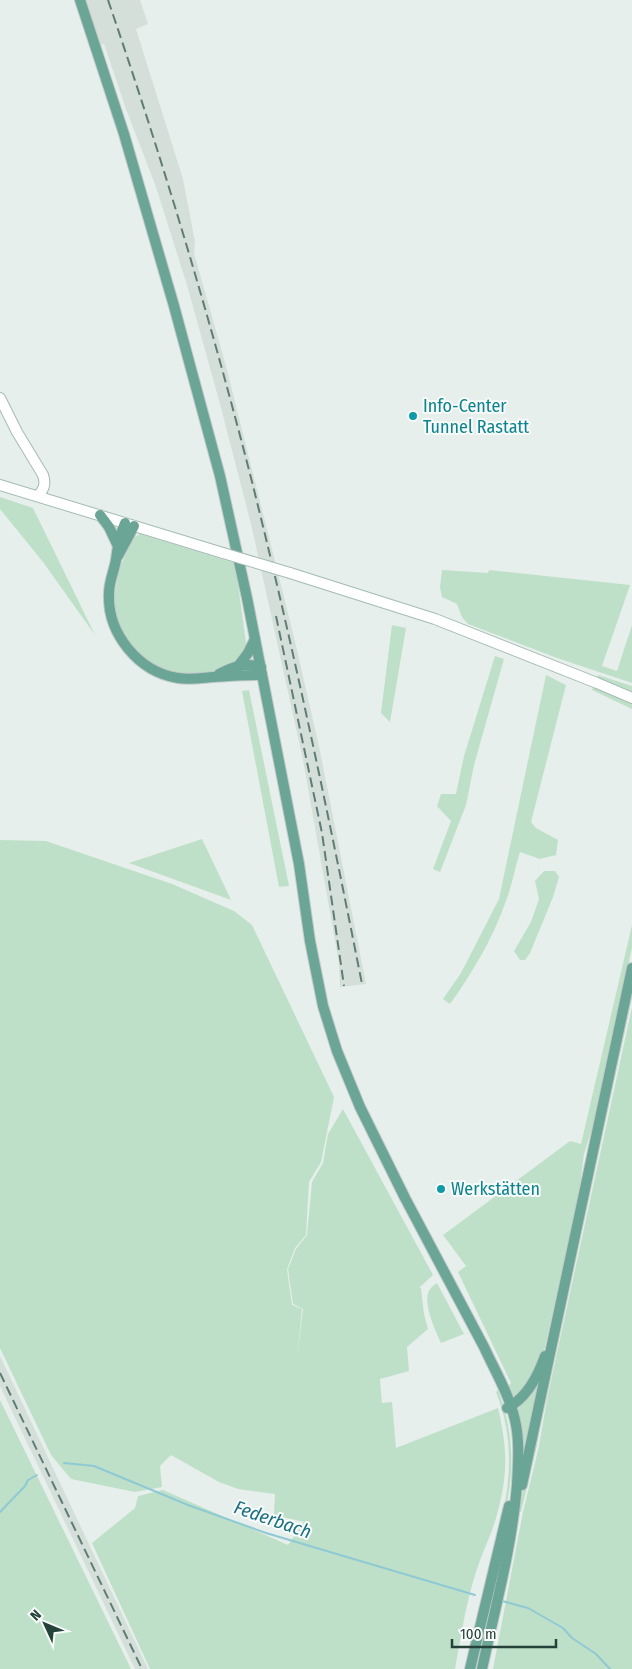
<svg xmlns="http://www.w3.org/2000/svg" width="632" height="1669" font-family="'Fira Sans Condensed',sans-serif">
	<style>
		.built { fill: #d4dfda }
		.green { fill: #bfe0c8 }
		.lines { fill: none; stroke-linecap: round; stroke-linejoin: round }
		.stream { stroke: #8ec9d4; stroke-width: 2 }
		.secondary-casing { stroke: #a4bbb3; stroke-width: 12 }
		.primary-casing { stroke: #c2cac8; stroke-width: 12 }
		.secondary { stroke: #fff; stroke-width: 10 }
		.primary { stroke: #6aa596; stroke-width: 10 }
		.rail { stroke: #5f7d75; stroke-width: 2; stroke-dasharray: 10 5; stroke-linecap: butt }
		.secondary-bridge-casing { stroke: #a4bbb3; stroke-width: 12; stroke-linecap: butt }
		.secondary-bridge { stroke: #fff; stroke-width: 10 }
		.culture-dot { fill: #0f9aa8; stroke: #f7fbf9; stroke-width: 2 }
		.labels { text-anchor: middle; stroke-width: 4; stroke-linejoin: round; paint-order: stroke }
		.culture-label { font-size: 18px; fill: #0d838f; stroke: #f7fbf9; text-anchor: start }
		.water-label { font-size: 19px; font-style: italic; fill: #1c6f80; stroke: #f7fbf9 }
	</style>
	<rect width="100%" height="100%" fill="#e6efeb"/>
	<g class="built">
		<polygon points="85,0 140,0 148,24 136,29 183,179 195,242 194,253 226,366 295,641 320,751 366,984 340,987 339,963 303,760 251,524 220,404 187,285 156,187 126,109 104,44 101,45"/>
		<polygon points="0,1356 148,1669 135,1669 0,1386"/>
	</g>
	<g class="green">
		<polygon points="0,497 33,508 95,635 43,562 0,509"/>
		<polygon points="140,534 235,563 247,650 240,663 204,676 170,674 145,660 125,638 119,625 115,610 114,598 119,569 133,538"/>
		<polygon points="442,570 488,573 489,570 630,585 602,666 617,671 632,625 632,683 557,658 468,624 462,617 457,604 442,597 440,587"/>
		<polygon points="392,625 406,628 390,722 381,713"/>
		<polygon points="495,656 504,659 474,765 466,805 440,872 433,869 451,821 437,806 441,794 456,794 464,756"/>
		<path d="M546,675L566,685L531,822L536,828L558,840L556,855L540,859L520,852C515,868 512,885 506,901C493,938 473,972 450,1004L443,999L461,973L499,899Z"/>
		<polygon points="598,675 632,686 632,693 596,679"/>
		<polygon points="594,685 632,703 632,709 592,690"/>
		<polygon points="249,690 289,886 279,887 242,691"/>
		<polygon points="202,839 231,900 129,863"/>
		<path d="M0,840L46,841L172,884L234,911L252,925L334,1097L321,1162L309,1182L306,1235L295,1248L287,1269L292,1305L302,1309L297,1358L303,1309L293,1304L288,1269L296,1249L307,1235L312,1182L323,1163L328,1134L343,1109L433,1275L419,1288H421L424,1314L428,1329L407,1347L409,1371L380,1379L382,1403L392,1402L396,1448L498,1408C508,1449 508,1477 496,1518C491,1536 482,1553 476,1572C466,1603 461,1636 455,1669H150L92,1543L135,1508L138,1496L163,1490L288,1545L304,1522L274,1515L275,1494L238,1489L219,1482L171,1455L160,1466L162,1487L135,1492L71,1479L51,1455L0,1348Z"/>
		<polygon points="544,871 555,871 559,877 553,897 530,953 525,960 520,960 514,951 531,922 539,899 535,881"/>
		<polygon points="632,925 632,948 595,1119 584,1154 578,1200 544,1351 532,1380 514,1397 508,1386 511,1383 458,1272 466,1266 443,1235 570,1141 581,1144"/>
		<polygon points="632,989 632,998 545,1399 537,1445 521,1512 519,1511 523,1490"/>
		<polygon points="632,1007 632,1669 493,1669 523,1512 539,1446 547,1399"/>
		<path d="M437,1283L464,1334L441,1343C436,1331 420,1299 431,1288C432,1286 435,1285 437,1283Z"/>
		<polygon points="541,1375 525,1456 522,1426 518,1409"/>
		<path d="M498,1390C513,1428 515,1468 506,1507H504C512,1467 511,1430 496,1392Z"/>
		<polygon points="0,1400 131,1669 0,1669"/>
	</g>
	<g class="lines">
		<g class="stream">
			<polyline points="64,1463 94,1466 188,1505 266,1533 475,1595"/>
			<polyline points="0,1512 25,1486 28,1480 37,1475"/>
			<polyline points="502,1601 528,1608 563,1628 572,1638 596,1654 610,1669"/>
		</g>
		<defs>
			<g id="secondary">
				<path d="M0,398L17,432L43,475C46,484 44,489 38,496"/>
				<polyline points="0,485 223,553"/>
				<polyline points="290,573 435,619 597,683 632,698"/>
			</g>
			<g id="primary">
				<path d="M80,0L124,134L174,306L220,476L247,598L299,864L310,941L323,1006L337,1051L360,1107L405,1198L484,1347C495,1371 509,1394 515,1420C520,1441 518,1464 517,1485C512,1547 495,1608 482,1669"/>
				<polyline points="100,515 109,527 117,544"/>
				<path d="M125,523C119,538 118,544 116,560C114,571 109,582 109,593C107,634 139,672 178,678C190,680 201,678 213,677C229,676 246,675 262,675"/>
				<polyline points="118,556 134,526"/>
				<polyline points="239,665 248,653 255,639"/>
				<path d="M219,674C233,667 245,662 261,667"/>
				<path d="M507,1408C527,1398 538,1376 545,1356"/>
				<polyline points="522,1485 632,968"/>
				<polyline points="470,1669 509,1506"/>
			</g>
		</defs>
		<use href="#secondary" class="secondary-casing"/>
		<use href="#primary" class="primary-casing"/>
		<use href="#secondary" class="secondary"/>
		<use href="#primary" class="primary"/>
		<g class="rail">
			<path d="M108,0C161,155 208,311 249,470C292,640 328,812 362,984"/>
			<polyline points="276,616 322,833 344,986"/>
			<polyline points="0,1373 142,1669"/>
		</g>
		<defs>
			<polyline id="secondary-bridge" points="223,553 290,573"/>
		</defs>
		<use href="#secondary-bridge" class="secondary-bridge-casing"/>
		<use href="#secondary-bridge" class="secondary-bridge"/>
	</g>
	<g class="culture-dot">
		<circle cx="413" cy="416" r="5"/>
		<circle cx="441" cy="1189" r="5"/>
	</g>
	<g class="labels">
		<g class="culture-label">
			<text x="423" y="412">Info-Center<tspan x="423" dy="21">Tunnel Rastatt</tspan></text>
			<text x="451" y="1195">Werkstätten</text>
		</g>
		<g class="water-label">
			<text transform="translate(273 1519) rotate(19)" y="7">Federbach</text>
		</g>
	</g>
	<g transform="translate(45 1624) rotate(314)" stroke="#f7fbf9" stroke-width="4" paint-order="stroke">
	<path d="M0-4L9 19L0 12L-9 19Z" fill="#24423a"/>
	<text y="-8" font-size="14" font-weight="bold" text-anchor="middle" fill="#24423a">N</text>
	</g>
	<path d="M452 1639v8h104v-8" fill="none" stroke="#24423a" stroke-width="2.5"/>
	<text x="460" y="1639" font-size="15" fill="#24423a" stroke="#f7fbf9" stroke-width="4" paint-order="stroke">100 m</text>
</svg>
